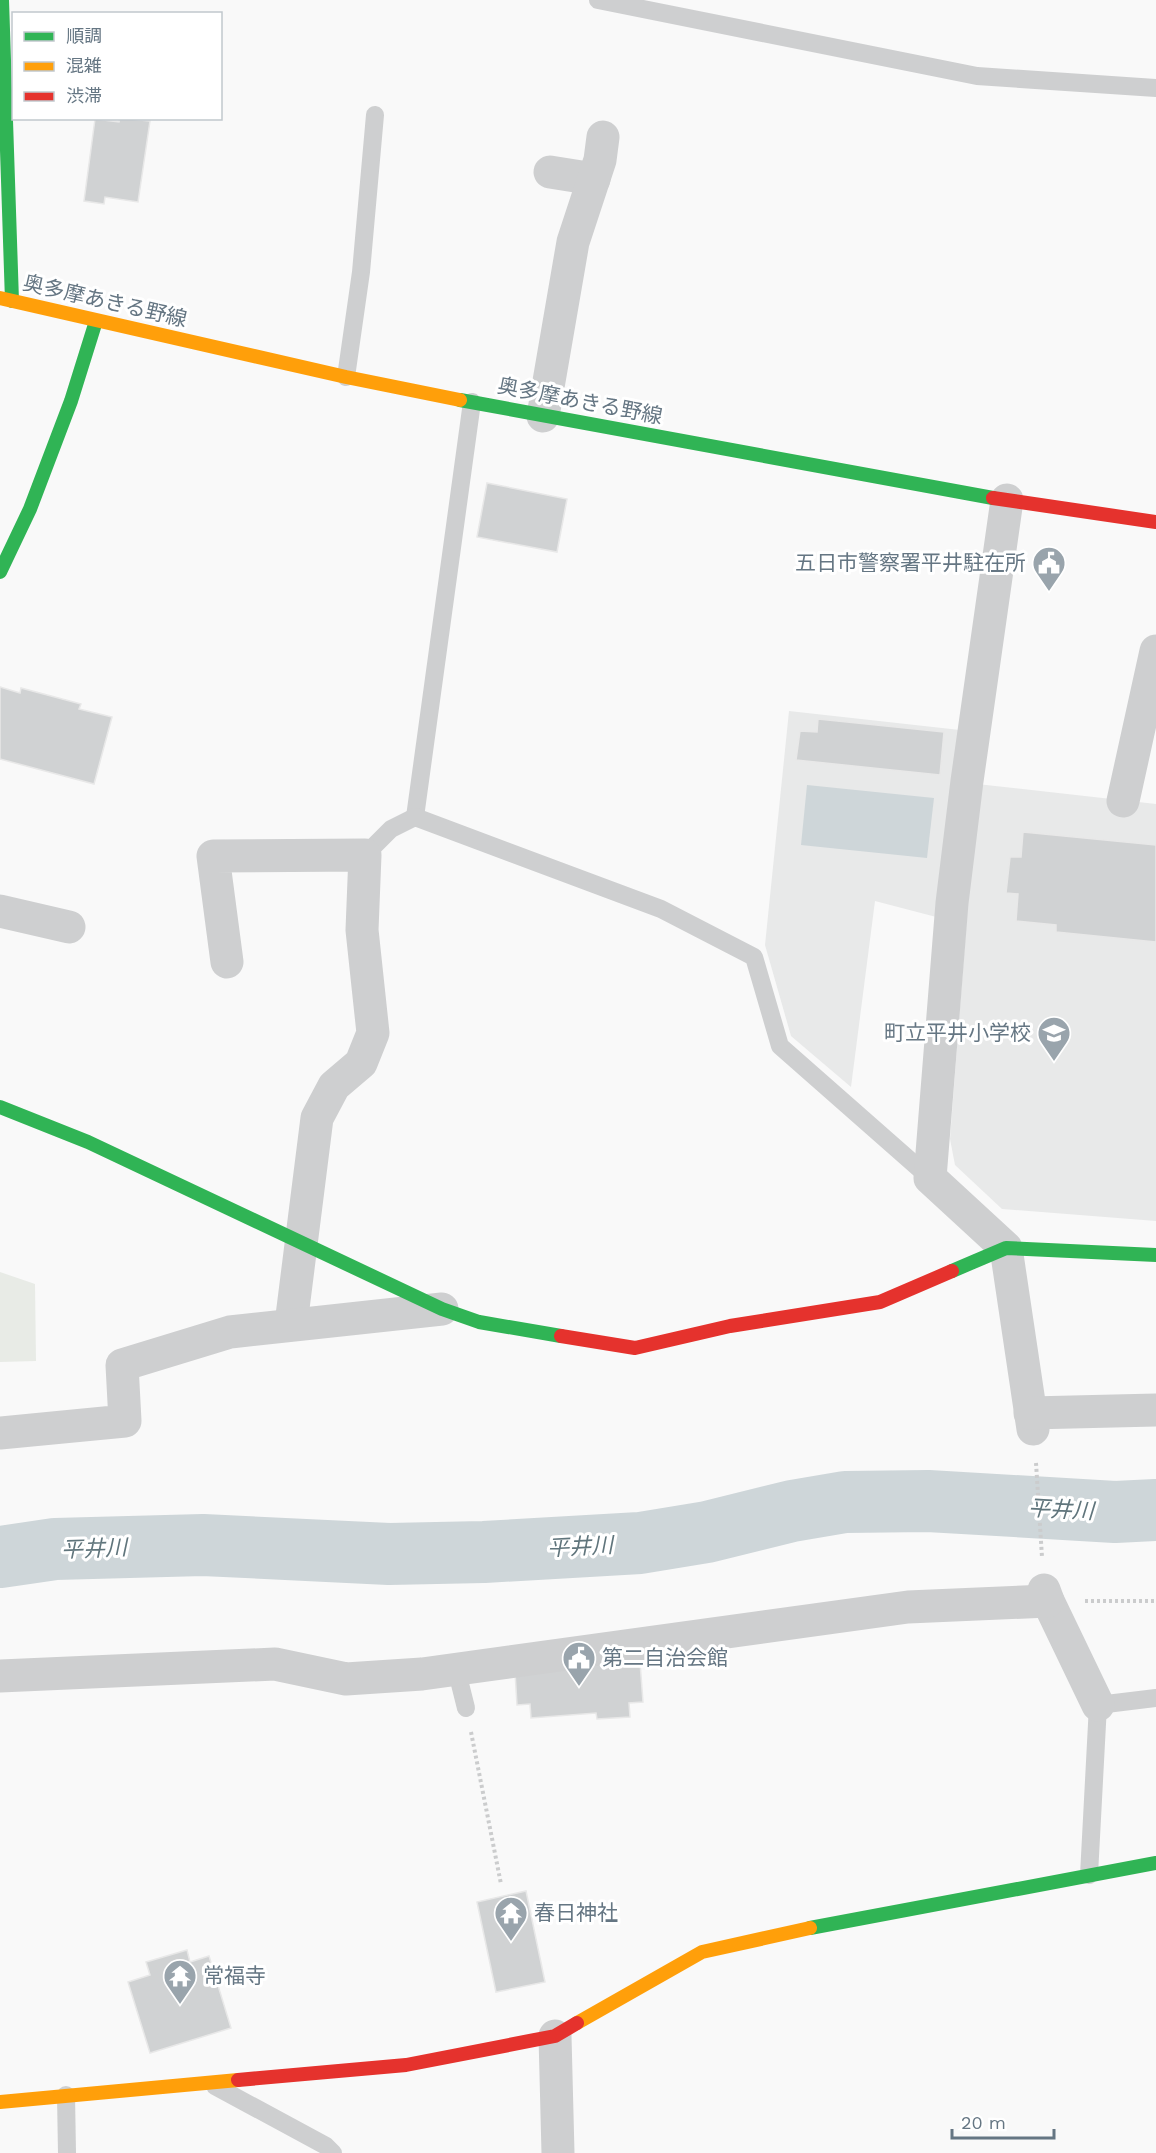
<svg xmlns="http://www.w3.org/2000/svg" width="1156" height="2153" font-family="'Work Sans','Noto Sans JP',sans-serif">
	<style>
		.built { fill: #e8e9e9 }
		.green { fill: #e8ebe6 }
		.water { fill: #ced6d9 }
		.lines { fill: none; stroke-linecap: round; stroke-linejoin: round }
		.river { stroke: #ced6d9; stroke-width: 62 }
		.building { fill: #d0d2d3; stroke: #e8e8e8; stroke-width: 1.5 }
		.path { stroke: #cbcccd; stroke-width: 4; stroke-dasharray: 3 3; stroke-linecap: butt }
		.lane { stroke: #cecfd0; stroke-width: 18 }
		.street { stroke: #cecfd0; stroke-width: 33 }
		.fast { stroke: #30b455; stroke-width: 14 }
		.slow { stroke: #ff9f0a; stroke-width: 14 }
		.jam { stroke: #e5322d; stroke-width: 14 }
		.labels { text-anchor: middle; stroke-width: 6; stroke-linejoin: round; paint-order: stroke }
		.street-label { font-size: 21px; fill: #657683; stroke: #fff }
		.poi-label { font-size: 21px; fill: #657683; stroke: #fff; text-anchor: start }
		.water-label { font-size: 22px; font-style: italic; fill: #60757c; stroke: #fff }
	</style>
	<rect width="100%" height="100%" fill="#f9f9f9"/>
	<g class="built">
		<polygon points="789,711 960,730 940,918 875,901 851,1087 791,1036 765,945"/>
		<polygon points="977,784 1156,804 1156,1221 1002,1209 955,1165 950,1139"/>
	</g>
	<polygon class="green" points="0,1272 35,1284 36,1361 0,1362"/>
	<polygon class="water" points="807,785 934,798 927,858 801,845"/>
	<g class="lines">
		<polyline class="river" points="0,1557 55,1549 203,1545 389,1554 484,1552 640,1543 707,1532 792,1511 845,1502 928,1501 1115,1512 1156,1510"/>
	</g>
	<g class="building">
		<polygon points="120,118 150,121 138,202 105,197 104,204 84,201 95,119 119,122"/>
		<polygon points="487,483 567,499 557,552 477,537"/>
		<polygon points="0,687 20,693 21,688 81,704 79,709 112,717 94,784 0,759"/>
		<polygon points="818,719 944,732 940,775 796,760 800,731 817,732"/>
		<polygon points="1023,832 1156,845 1156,942 1056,932 1056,925 1016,921 1018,894 1006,893 1010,857 1021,857"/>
		<polygon points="640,1662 643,1702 629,1703 630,1717 597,1719 596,1713 531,1718 530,1704 517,1705 515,1672"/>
		<polygon points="526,1891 545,1982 496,1992 477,1902"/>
		<polygon points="187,1950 190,1962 209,1956 231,2028 150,2053 128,1982 150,1975 146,1962"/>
	</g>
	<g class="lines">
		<g class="path">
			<polyline points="1036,1463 1042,1557"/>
			<polyline points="1085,1601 1156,1601"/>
			<polyline points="471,1732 501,1884"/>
		</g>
		<g class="lane">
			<polyline points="598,0 977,76 1156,88"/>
			<polyline points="346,377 361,272 375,115"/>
			<polyline points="415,817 472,402"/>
			<polyline points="365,855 391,829 415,817 661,909 754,957 780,1046 930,1178"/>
			<polyline points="456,1668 466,1708"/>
			<polyline points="1089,1875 1098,1705 1156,1698"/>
			<polyline points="215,2086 326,2146 333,2153"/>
			<polyline points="66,2095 67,2153"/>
		</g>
		<g class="street">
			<polyline points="550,172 594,179"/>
			<polyline points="543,416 573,242 600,160 603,137"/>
			<polyline points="1007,500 967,781 952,903 930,1178 1006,1248 1033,1429"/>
			<polyline points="1123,801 1156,651"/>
			<polyline points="0,911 69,927"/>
			<polyline points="227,962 213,856 365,855 362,930 373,1033 361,1063 334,1086 317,1118 291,1324"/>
			<polyline points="1030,1413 1156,1410"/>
			<polyline points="0,1433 125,1421 122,1365 230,1332 442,1309"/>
			<polyline points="1044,1590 1048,1601 1098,1705"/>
			<polyline points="0,1676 275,1664 346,1679 422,1674 908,1607 1048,1601"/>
			<polyline points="555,2036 558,2153"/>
		</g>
		<g class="fast">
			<polyline points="2,0 12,301"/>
			<polyline points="460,400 993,498"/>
			<polyline points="0,572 30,509 71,401 96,321"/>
			<polyline points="0,1107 88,1142 442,1309 479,1322 561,1336"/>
			<polyline points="952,1271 1006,1248 1156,1255"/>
			<polyline points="810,1928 1156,1863"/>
		</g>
		<g class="slow">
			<polyline points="0,298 346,377 460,400"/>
			<polyline points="577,2023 702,1952 810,1928"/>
			<polyline points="0,2102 238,2080"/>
		</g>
		<g class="jam">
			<polyline points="993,498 1156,522"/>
			<polyline points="561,1336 635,1348 730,1326 880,1302 952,1271"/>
			<polyline points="238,2080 406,2065 555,2036 577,2023"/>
		</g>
	</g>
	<defs>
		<symbol id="civic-pin" viewBox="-11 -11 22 30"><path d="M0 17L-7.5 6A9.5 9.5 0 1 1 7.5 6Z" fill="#99a4ac" stroke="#fff"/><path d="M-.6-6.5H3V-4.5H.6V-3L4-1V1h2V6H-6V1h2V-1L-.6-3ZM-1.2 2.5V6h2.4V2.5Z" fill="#fff"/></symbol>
		<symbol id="school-pin" viewBox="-11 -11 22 30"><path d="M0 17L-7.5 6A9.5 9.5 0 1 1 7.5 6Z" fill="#99a4ac" stroke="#fff"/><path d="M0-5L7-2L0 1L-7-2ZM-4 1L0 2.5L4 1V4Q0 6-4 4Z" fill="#fff"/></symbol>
		<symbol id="temple-pin" viewBox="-11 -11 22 30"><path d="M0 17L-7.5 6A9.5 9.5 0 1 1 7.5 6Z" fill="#99a4ac" stroke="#fff"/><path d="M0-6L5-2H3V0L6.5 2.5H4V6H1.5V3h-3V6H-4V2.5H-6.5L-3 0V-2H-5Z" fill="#fff"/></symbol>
	</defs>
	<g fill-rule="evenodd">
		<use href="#civic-pin" x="1030" y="544" width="38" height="52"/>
		<use href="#school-pin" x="1035" y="1014" width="38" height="52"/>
		<use href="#civic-pin" x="560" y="1639" width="38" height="52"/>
		<use href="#temple-pin" x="492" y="1894" width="38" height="52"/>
		<use href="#temple-pin" x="161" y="1957" width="38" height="52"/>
	</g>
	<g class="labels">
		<g class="street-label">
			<text transform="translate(105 301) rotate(13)" y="7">奥多摩あきる野線</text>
			<text transform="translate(580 401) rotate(11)" y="7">奥多摩あきる野線</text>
		</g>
		<g class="poi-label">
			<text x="1026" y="570" text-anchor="end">五日市警察署平井駐在所</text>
			<text x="1031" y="1040" text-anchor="end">町立平井小学校</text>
			<text x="602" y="1665">第二自治会館</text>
			<text x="534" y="1920">春日神社</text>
			<text x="203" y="1983">常福寺</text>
		</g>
		<g class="water-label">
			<text transform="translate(1061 1509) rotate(3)" y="8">平井川</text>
			<text transform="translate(580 1546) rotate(-3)" y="8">平井川</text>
			<text transform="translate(94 1548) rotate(-2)" y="8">平井川</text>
		</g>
	</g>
	<rect x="12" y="12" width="210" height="108" fill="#ffffff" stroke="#c1c8cd" stroke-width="1.5"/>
	<rect x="24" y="32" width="30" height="9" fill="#30b455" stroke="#c1c8cd" stroke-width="1.5"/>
	<text x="66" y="42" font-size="18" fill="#657683">順調</text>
	<rect x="24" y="62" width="30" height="9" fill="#ff9f0a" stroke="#c1c8cd" stroke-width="1.5"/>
	<text x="66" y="72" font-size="18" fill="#657683">混雑</text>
	<rect x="24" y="92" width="30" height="9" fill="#e5322d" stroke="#c1c8cd" stroke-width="1.5"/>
	<text x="66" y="102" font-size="18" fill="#657683">渋滞</text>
	<path d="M952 2129v9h102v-9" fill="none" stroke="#657683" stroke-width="3"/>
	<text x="961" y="2129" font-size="18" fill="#657683" stroke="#ffffff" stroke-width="4.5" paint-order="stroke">20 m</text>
</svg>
